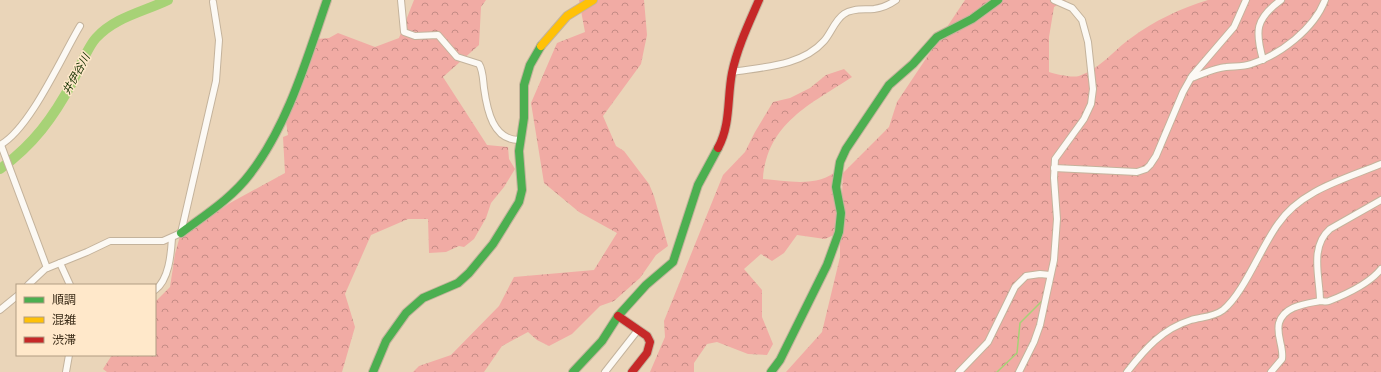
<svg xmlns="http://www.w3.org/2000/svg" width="1381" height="372" font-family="'Public Sans','Noto Sans JP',sans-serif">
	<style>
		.forest { fill: url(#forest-crowns) }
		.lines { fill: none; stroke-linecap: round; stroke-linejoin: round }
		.stream { stroke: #a7d276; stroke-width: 1.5 }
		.river { stroke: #a7d276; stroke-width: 10 }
		.street-casing { stroke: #c4b39c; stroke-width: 8 }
		.fast-casing { stroke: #c4b39c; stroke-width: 10 }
		.slow-casing { stroke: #c4b39c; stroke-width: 10 }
		.jam-casing { stroke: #c4b39c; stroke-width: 10 }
		.street { stroke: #fcf9f4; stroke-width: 6 }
		.fast { stroke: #4caf50; stroke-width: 8 }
		.slow { stroke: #ffc107; stroke-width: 8 }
		.jam { stroke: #c62828; stroke-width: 8 }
		.labels { text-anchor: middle; stroke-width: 3; stroke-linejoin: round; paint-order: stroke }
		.water-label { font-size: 11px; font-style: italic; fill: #1a3404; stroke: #ffe8ca }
	</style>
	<defs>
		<pattern id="forest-crowns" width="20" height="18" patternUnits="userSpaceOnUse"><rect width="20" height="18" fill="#f1aba4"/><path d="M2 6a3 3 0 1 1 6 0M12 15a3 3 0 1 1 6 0" fill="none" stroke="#c48b85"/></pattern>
	</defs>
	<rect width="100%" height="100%" fill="#ead5b9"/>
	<g class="forest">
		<polygon points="414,0 486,0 481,7 479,45 443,77 487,145 508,147 509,159 515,169 504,187 491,203 486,218 474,239 464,247 459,246 446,252 429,253 428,219 408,219 371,235 345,294 355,327 342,372 107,372 103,369 112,355 155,355 155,302 170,287 175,254 180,236 230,203 285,173 283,137 288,135 286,122 298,85 310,64 317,39 329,38 338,33 375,47 399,38"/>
		<polygon points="579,0 644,0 647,35 641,64 603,116 616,146 624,151 649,184 654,196 668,246 656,255 640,278 614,301 600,306 572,334 549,346 537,340 528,332 502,346 484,372 413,372 419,366 451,355 499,306 514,277 594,270 617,233 579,212 544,183 531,103 557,43 585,32"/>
		<path d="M965,0H1066L1054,7L1049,37V72C1056,74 1071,78 1079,76C1100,69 1114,50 1131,38C1154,21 1181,8 1208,0H1381V372H786L822,332L840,257V220L836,234L825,239L797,235L784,253L772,261L761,254L744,269L762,290V317L773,344L767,355L748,354L717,342L707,344L694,363V372H650L665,337L664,321L723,175L745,152L755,132L773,102L790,98L810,88L826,75L844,69L852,77C811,104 767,123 763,179C787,181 821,188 838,169L841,216L843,173L889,127L897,102Z"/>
	</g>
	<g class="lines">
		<polyline class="stream" points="997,372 1017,353 1020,323 1043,300"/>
		<path class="river" d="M0,169C34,144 53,118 73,81C79,69 87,48 96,38C115,17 143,12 168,0"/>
		<defs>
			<g id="street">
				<path d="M401,0L404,32L415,36L438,35L457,57L479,64C483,70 483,80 484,88C487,110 493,141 520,140"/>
				<path d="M1263,60C1255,31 1255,19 1281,0"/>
				<path d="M732,72C763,67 802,66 824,41C831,33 835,20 844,14C852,8 864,10 874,9C882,8 889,5 896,0"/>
				<path d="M1191,78C1203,74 1214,68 1226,67C1235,66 1243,67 1251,64C1280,55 1314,29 1325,0"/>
				<path d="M0,145C30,129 62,56 80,26"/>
				<polyline points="1,145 47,268"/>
				<polyline points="1054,168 1137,172 1146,169 1150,165 1156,156 1183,92 1192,76 1234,27 1246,0"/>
				<polyline points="60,263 70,285"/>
				<polyline points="28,285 45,269 87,252 110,241 163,241 181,233 216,81 219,40 213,2"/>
				<path d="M155,290C169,280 171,254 172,238"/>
				<path d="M1320,301C1320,278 1309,247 1330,229L1381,200"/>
				<polyline points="0,310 17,296"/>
				<polyline points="66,372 69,355"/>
				<polyline points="605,372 638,330"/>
				<polyline points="959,372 988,342 1015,287 1026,276 1040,274 1050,275"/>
				<polyline points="1019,372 1034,342 1040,325 1054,260 1057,219 1054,178 1055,159 1084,119 1091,104 1093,89 1088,42 1082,20 1072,8 1054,0"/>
				<path d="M1127,372C1145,349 1162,329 1191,320C1201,317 1214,317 1223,310C1244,293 1261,247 1278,224C1301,190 1345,179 1381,164"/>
				<path d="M1271,372L1282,359C1284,347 1276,336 1279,323C1284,306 1305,304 1320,301C1323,301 1326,302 1329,301C1347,294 1369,284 1381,269"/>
			</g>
			<g id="fast">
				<path d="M181,233C205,215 232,198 250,174C288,125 307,58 327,0"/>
				<polyline points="373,372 386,341 406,313 423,298 458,283 469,273 493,244 519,202 522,190 519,151 524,118 524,85 530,65 541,46"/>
				<polyline points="573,372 602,341 618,316 646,285 673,262 698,185 718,148"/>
				<polyline points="771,372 780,360 827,265 839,232 841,213 836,187 840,162 846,149 889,85 913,64 937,37 972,19 998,0"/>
			</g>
			<polyline id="slow" points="541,46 567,16 593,0"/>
			<g id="jam">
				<path d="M718,148C731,124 727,98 732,73C737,48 749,23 759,0"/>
				<polyline points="618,316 647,336 650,342 647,353 632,372"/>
			</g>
		</defs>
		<use href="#street" class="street-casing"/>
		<use href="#fast" class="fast-casing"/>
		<use href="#slow" class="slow-casing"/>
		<use href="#jam" class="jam-casing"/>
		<use href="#street" class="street"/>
		<use href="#fast" class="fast"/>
		<use href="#slow" class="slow"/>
		<use href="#jam" class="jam"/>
	</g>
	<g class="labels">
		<g class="water-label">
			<text transform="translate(76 74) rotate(-61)" y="4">井伊谷川</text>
		</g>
	</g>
	<rect x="16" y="284" width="140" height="72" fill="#ffe8ca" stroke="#b19d83"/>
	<rect x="24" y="297" width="20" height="6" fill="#4caf50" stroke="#b19d83"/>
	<text x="52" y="304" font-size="12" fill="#3b2c18">順調</text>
	<rect x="24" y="317" width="20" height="6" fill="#ffc107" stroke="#b19d83"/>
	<text x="52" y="324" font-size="12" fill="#3b2c18">混雑</text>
	<rect x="24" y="337" width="20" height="6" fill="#c62828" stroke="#b19d83"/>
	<text x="52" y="344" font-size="12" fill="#3b2c18">渋滞</text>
</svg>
